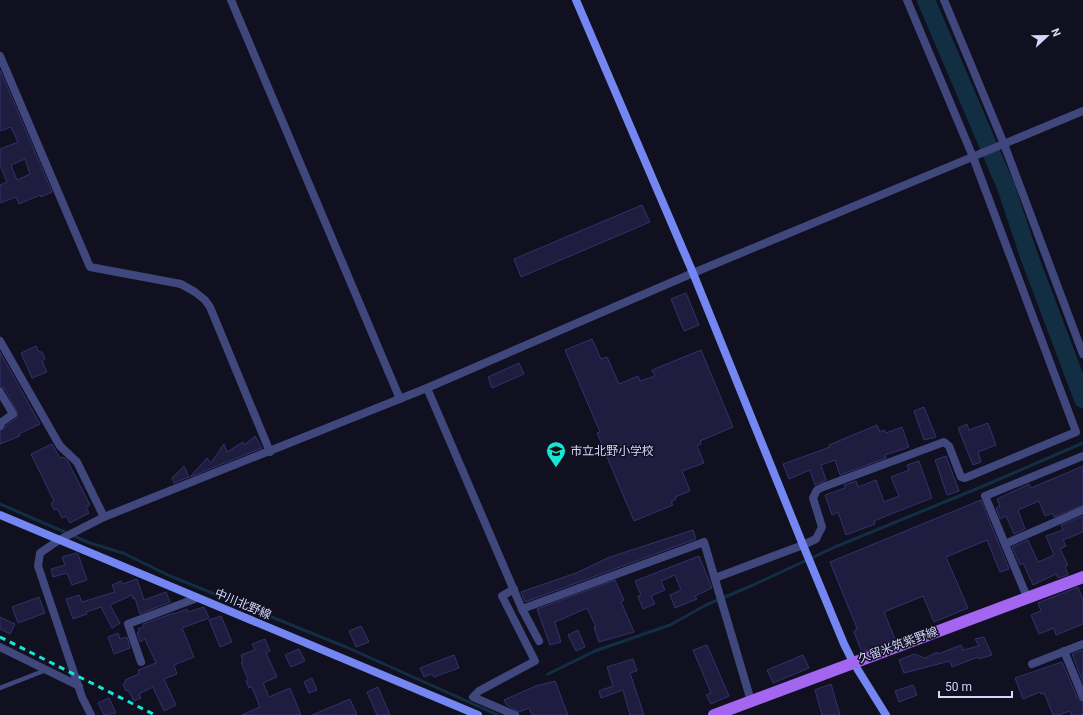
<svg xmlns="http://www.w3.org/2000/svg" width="1083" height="715" font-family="Roboto,'Noto Sans JP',sans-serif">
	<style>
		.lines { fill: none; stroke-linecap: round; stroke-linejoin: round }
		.stream { stroke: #122e43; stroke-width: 3 }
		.river { stroke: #122e43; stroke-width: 18 }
		.building { fill: #1e1d40; stroke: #33316a; fill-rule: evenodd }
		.lane { stroke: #3f477c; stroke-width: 4.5 }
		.street { stroke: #3f477c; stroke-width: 8 }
		.secondary { stroke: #7386f2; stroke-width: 8 }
		.primary { stroke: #a465f1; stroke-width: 12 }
		.rail { stroke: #15e6d6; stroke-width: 3; stroke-dasharray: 6 5; stroke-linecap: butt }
		.labels { text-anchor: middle; stroke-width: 3; stroke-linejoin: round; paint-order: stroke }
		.poi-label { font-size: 12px; fill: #d4d6fb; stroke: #101021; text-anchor: start }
		.street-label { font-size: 12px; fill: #d4d6fb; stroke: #101021 }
	</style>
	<rect width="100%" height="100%" fill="#101021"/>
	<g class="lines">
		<g class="stream">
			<polyline points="0,504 90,543 123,553 170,576 346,647 498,715"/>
			<polyline points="548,674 595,651 670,625 706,605 751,586 835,547 981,487 1083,443"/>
		</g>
		<polyline class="river" points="926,0 1006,187 1029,256 1083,399"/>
	</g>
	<g class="building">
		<path d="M0,70L52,192L41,197L40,195L19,204L16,197L0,203V185L7,182L0,165V149L18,142L11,127L0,131ZM25,159L30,174L17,180L11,165Z"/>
		<polygon points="642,205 650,222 521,277 514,259"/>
		<polygon points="686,293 699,325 684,331 671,299"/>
		<polygon points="592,339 601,359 607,357 619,384 638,376 640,381 655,376 652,370 701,350 733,427 700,441 701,444 697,446 704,463 682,471 690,491 675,497 676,499 671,502 673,505 634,521 597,433 600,432 565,350"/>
		<polygon points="36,346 39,352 42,352 45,359 42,361 47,372 32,378 21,353"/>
		<polygon points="0,352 40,424 19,434 20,436 0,444 0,431 16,418 18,414 5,389 0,387"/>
		<polygon points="519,363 524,374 492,388 488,377"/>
		<polygon points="924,407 936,437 924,440 914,411"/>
		<polygon points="988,423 996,445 978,452 981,462 973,465 958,428 967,424 969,430"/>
		<polygon points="877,425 880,432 884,430 886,433 902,427 909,447 885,455 886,458 840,475 835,460 821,465 826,480 815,485 810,470 789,479 783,464 830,447 829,445"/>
		<polygon points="255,436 262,448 190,477 207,458 211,463 224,444 227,452 243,442 244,445"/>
		<polygon points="52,444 60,458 63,457 67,460 90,505 86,507 89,513 70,523 66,516 62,518 57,509 54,510 51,503 54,501 31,454"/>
		<polygon points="946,456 959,491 947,495 935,460"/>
		<polygon points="919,461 932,498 891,514 874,521 875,524 846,535 838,512 832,515 825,495 845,488 844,485 856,481 858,487 876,480 884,502 899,496 891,477 909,470 907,465"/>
		<polygon points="184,466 189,477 174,483 172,478"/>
		<polygon points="1083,466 1083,505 1054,517 1053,513 1045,516 1039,501 1018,510 1025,529 1014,534 1006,516 1000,519 996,508 1000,506 997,499 1029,484 1031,488"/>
		<polygon points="981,500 1009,569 1000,572 987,540 946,557 968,608 934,622 923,596 884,612 895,639 862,652 854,632 857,628 830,562"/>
		<polygon points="1083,516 1083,532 1063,540 1066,546 1060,549 1068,565 1065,566 1068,575 1058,578 1056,574 1033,585 1023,563 1020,565 1012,547 1028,540 1038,562 1054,555 1046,536 1063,530 1061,525"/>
		<polygon points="693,530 696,539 525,602 521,592 576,573 610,557"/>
		<polygon points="76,553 78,554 87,580 72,585 67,573 53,577 51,569 65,565 62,557"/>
		<polygon points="699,556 712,588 695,596 697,599 675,608 670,595 681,590 675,575 661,581 665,590 651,596 655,604 643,609 638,596 641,595 635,581"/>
		<polygon points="137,579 144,600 166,592 170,602 140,614 135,598 133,599 132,595 110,605 120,623 112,628 101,607 86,612 87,614 73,619 66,599 79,595 82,602 115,592 112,585 121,581 122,584"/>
		<polygon points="615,580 624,600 621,602 634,632 599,642 594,627 596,627 587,608 555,622 561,642 550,645 537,609"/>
		<polygon points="1078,587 1083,600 1083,624 1056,635 1054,628 1039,634 1031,615 1041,611 1038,603"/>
		<polygon points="39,597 45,613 18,623 12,607"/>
		<polygon points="204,607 209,618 182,628 194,657 174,665 177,674 164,679 176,705 164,711 153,687 139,694 141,698 134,701 128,690 126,691 123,684 126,682 125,680 139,674 138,670 156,663 145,639 140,642 137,633 139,632 138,629 143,627 143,624 174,613 174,614 187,609 188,612"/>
		<polygon points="221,616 232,642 220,647 209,620"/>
		<polygon points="0,617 15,624 10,634 0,629"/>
		<polygon points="361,626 369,642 356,647 349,631"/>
		<polygon points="578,630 585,647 576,651 568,635"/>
		<polygon points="118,633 120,639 127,637 130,648 114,654 108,637"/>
		<polygon points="984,637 992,655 979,659 978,657 952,667 950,661 904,673 899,660 914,654 925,658 937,652 938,654 961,645 963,650 979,646 975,639"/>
		<polygon points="265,639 270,651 266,653 277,677 263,683 269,697 290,688 301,715 242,715 260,707 252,687 249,688 246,681 248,680 241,662 243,661 241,655 255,650 252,644"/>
		<polygon points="707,645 729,696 711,704 706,695 711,693 693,650"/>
		<polygon points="299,649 305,661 291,667 285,655"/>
		<polygon points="1083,650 1083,683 1072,654"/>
		<polygon points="454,655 459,668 434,677 432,674 424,677 420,668"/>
		<polygon points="803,655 809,668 773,683 767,670"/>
		<polygon points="633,659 637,671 630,673 644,715 630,715 623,690 601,698 599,691 613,686 607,667"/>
		<polygon points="1062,662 1078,699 1083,702 1083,715 1071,715 1070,711 1059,715 1053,715 1044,693 1041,694 1040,692 1023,699 1015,678"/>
		<polygon points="312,678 317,690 309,693 304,682"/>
		<polygon points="555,681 568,715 532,715 529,708 519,712 507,705 504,700 536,686"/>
		<polygon points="831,684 840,715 822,715 815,690"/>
		<polygon points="913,685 917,695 899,702 895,691"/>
		<polygon points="378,687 390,715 377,715 367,692"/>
		<polygon points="109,698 116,713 104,715 98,703"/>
		<polygon points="350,699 357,715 312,715"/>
	</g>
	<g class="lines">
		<polyline class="lane" points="0,688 46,670"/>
		<g class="street">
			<polyline points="231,0 400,399"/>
			<polyline points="944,0 1004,144 1083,354"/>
			<polyline points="0,56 90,267 181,284 195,292 205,300 210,307 270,452"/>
			<polyline points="0,341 60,446 77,462 104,517"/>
			<polyline points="427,388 522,609 539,641"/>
			<polyline points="0,392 13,414 2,422 0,426"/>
			<polyline points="1005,544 1083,510"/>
			<polyline points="715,578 803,545 816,539 822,527 813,498 817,490 823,487 944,442 949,446 961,477 965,478 1076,432 973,157 907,0"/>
			<polyline points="514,589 502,596 535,661 479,691 473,697 515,715"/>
			<polyline points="1027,597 985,496 1083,456"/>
			<polyline points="522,609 704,542 751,701"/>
			<polyline points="0,647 79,686"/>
			<polyline points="1064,651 1083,697"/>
			<polyline points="141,662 128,624 197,598"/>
			<polyline points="1032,664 1083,644"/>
			<polyline points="91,715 82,697 38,566 40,553 59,540 104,517 427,388 693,273 1083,111"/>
		</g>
		<g class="secondary">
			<polyline points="576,0 693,273 803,545 844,644 853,662 886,715"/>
			<polyline points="0,515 478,715"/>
		</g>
		<polyline class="primary" points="714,715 1083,577"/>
		<polyline class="rail" points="0,637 155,715"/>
	</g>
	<defs>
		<symbol id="school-pin" viewBox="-11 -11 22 30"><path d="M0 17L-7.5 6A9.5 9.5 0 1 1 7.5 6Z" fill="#15e6d6" stroke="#101021"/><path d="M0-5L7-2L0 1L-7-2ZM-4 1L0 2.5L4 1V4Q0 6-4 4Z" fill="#111"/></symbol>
	</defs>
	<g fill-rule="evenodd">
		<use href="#school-pin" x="545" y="440" width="22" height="30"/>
	</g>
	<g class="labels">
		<g class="poi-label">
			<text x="570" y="455">市立北野小学校</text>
		</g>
		<g class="street-label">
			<text transform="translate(243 604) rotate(23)" y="4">中川北野線</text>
			<text transform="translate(898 645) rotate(-20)" y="4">久留米筑紫野線</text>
		</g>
	</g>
	<g transform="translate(1047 36) rotate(68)" stroke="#101021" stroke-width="3" paint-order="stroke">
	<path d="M0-3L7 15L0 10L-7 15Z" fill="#d4d6fb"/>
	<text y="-6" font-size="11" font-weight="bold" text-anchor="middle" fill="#d4d6fb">N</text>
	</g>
	<path d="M939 691v6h73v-6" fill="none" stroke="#d4d6fb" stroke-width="2"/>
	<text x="945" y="691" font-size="12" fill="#d4d6fb" stroke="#101021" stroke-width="3" paint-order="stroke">50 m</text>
</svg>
